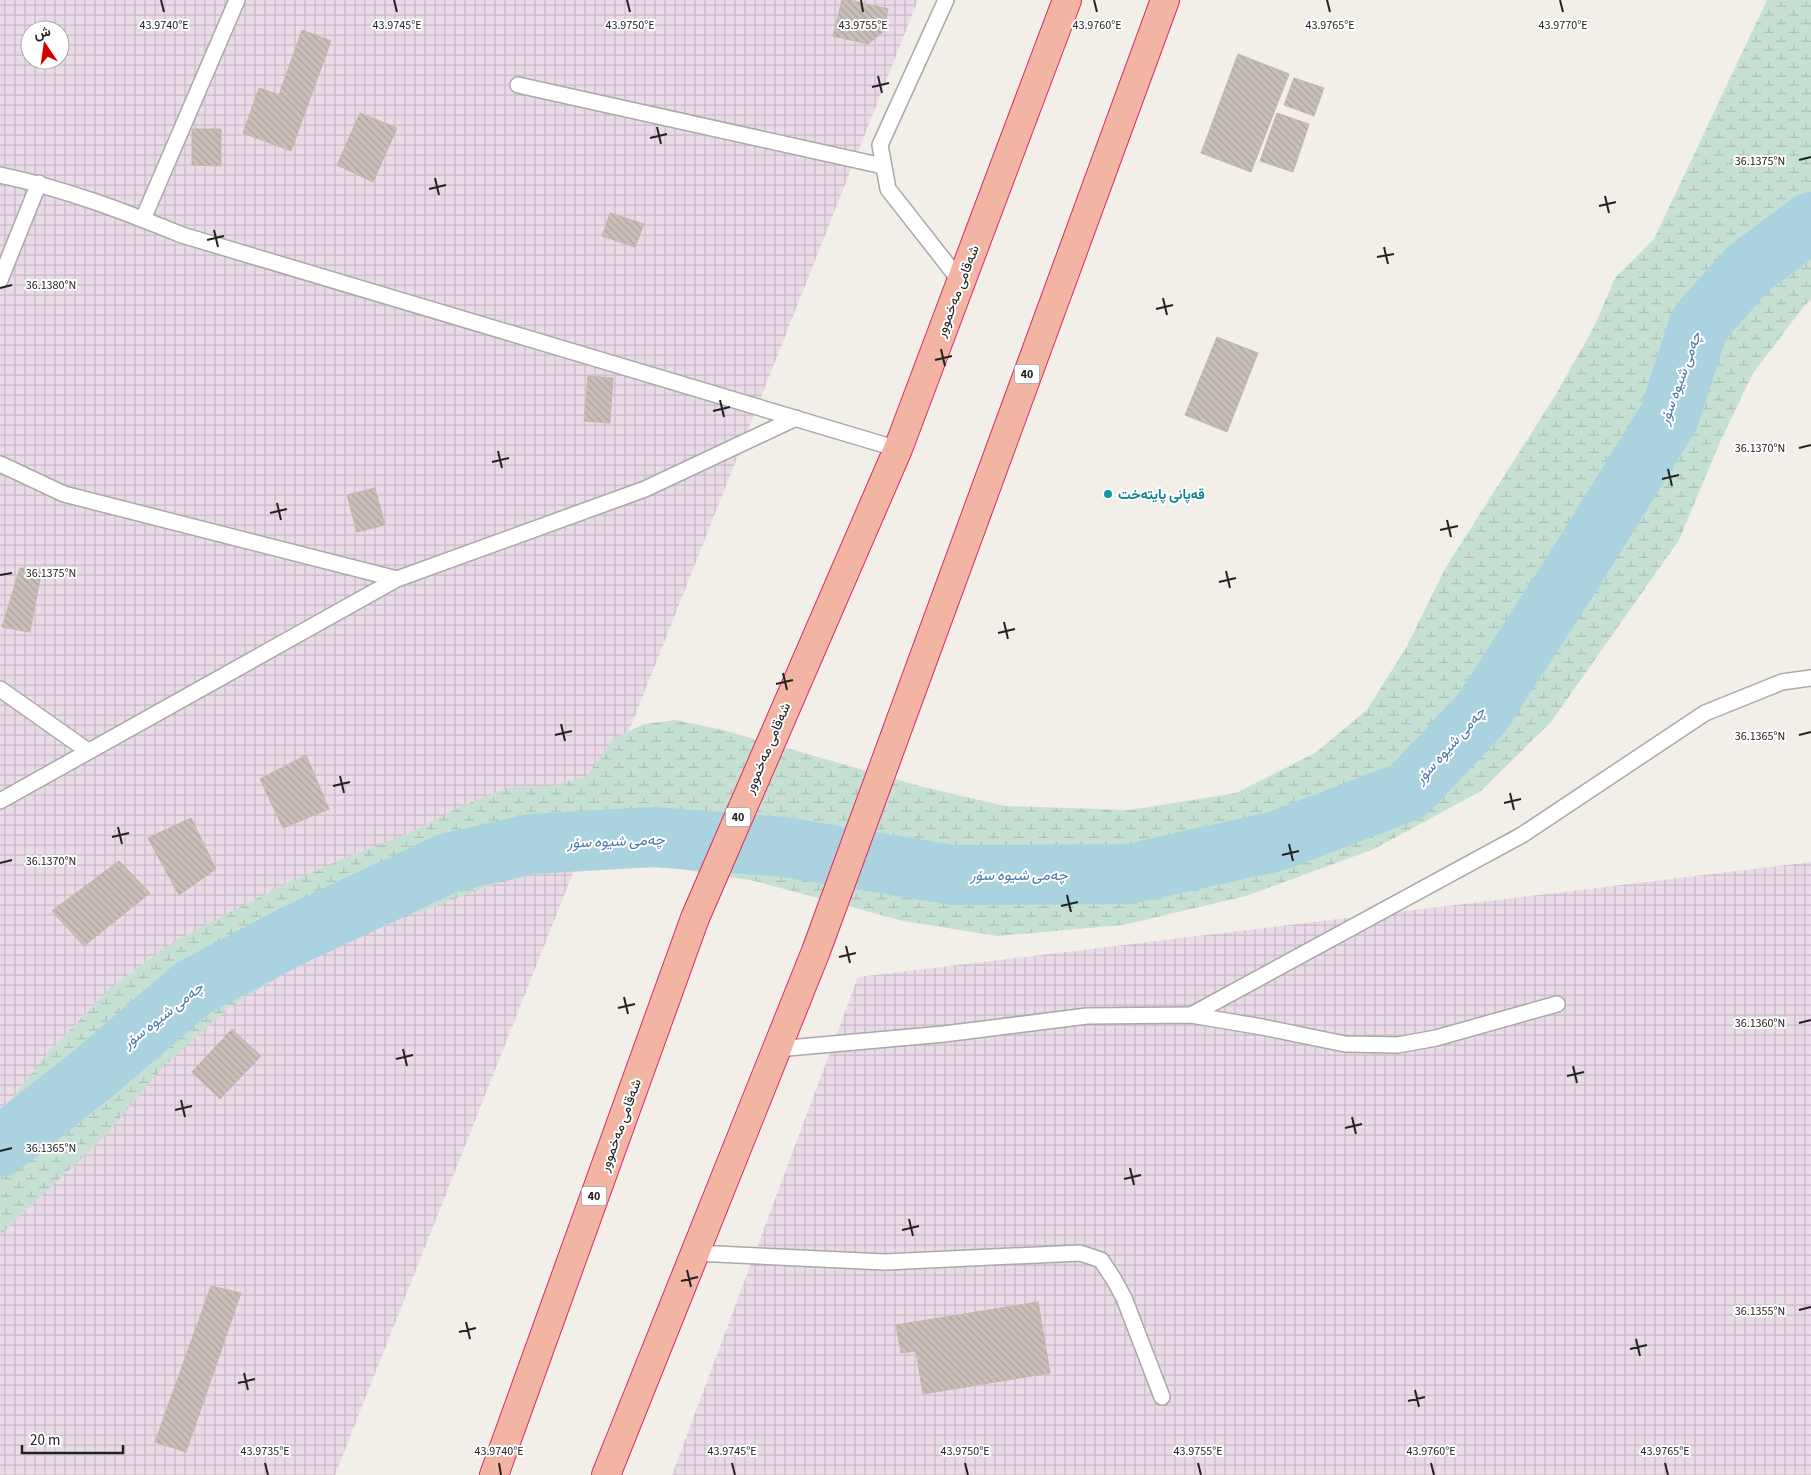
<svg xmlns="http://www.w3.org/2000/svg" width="1811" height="1475" font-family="'Source Sans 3',Vazirmatn,sans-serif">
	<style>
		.industrial { fill: url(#industrial-grid); fill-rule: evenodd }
		.wetland { fill: url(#wetland-marsh) }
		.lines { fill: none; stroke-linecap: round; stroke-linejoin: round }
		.river { stroke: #aad3df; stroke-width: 60 }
		.building { fill: url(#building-back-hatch); stroke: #c4b6ab }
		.service-casing { stroke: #a9a9a9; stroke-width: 18 }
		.trunk-casing { stroke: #dc2a67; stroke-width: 30 }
		.service { stroke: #fff; stroke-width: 15 }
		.trunk { stroke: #f2b4a3; stroke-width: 28 }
		.ticks { fill: none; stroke: #222; stroke-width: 2 }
		.culture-dot { fill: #0f9aa8; stroke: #fff; stroke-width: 2 }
		.labels { text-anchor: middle; stroke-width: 4; stroke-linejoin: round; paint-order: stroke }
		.shield { fill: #fff; stroke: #646464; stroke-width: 1 }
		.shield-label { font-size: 12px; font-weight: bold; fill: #222 }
		.street-label { font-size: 14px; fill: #222; stroke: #fff }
		.culture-label { font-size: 14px; font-weight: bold; fill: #0d838f; stroke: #fff; text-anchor: start }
		.water-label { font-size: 15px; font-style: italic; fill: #4a7aab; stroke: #fff }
		.ticks-label { font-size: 12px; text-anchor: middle; fill: #222; stroke: #fff; stroke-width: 4; stroke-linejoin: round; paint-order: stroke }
	</style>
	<defs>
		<pattern id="industrial-grid" width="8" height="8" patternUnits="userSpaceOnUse" patternTransform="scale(1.25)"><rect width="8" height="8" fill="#ebdbe8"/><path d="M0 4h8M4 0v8" fill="none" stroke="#c9bcc7"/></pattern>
		<pattern id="wetland-marsh" width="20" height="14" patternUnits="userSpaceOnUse" patternTransform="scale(1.25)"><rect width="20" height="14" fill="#c6e0d4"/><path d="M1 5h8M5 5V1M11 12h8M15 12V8" fill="none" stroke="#aac0b6"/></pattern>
		<pattern id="building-back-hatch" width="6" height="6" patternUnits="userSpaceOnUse" patternTransform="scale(1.25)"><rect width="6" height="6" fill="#c7bfb8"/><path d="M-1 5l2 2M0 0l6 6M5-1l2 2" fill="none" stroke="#aba49e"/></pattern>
	</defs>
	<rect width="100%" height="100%" fill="#f2efe9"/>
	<g class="industrial">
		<path d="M0,0H918L335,1475H0ZM30,30H60V60H30Z"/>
		<polygon points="1811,862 1811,1475 672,1475 858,977"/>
	</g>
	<polygon class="wetland" points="1767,0 1811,0 1811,300 1805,305 1753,373 1720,442 1679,540 1551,722 1481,791 1374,849 1246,896 1123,925 998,936 903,921 755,881 632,861 570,865 491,885 391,923 288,971 230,1007 163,1067 104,1137 0,1235 0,1111 7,1105 45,1056 109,989 173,942 275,889 335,862 414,831 464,805 510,787 551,786 586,777 613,739 644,724 675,720 723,730 923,787 1005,806 1130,810 1236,793 1315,753 1367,710 1407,646 1446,567 1555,396 1594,327 1615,278 1654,239"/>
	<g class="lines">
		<polyline class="river" points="0,1147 95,1072 193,988 294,935 448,863 531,844 654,837 784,847 952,875 1129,874 1277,841 1408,791 1481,714 1573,572 1669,417 1699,324 1748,269 1811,222"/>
	</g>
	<g class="building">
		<polygon points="842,0 849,0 888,9 883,32 868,44 833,36"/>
		<polygon points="302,30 331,41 291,151 243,133 259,88 279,95"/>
		<polygon points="1238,54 1289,74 1251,172 1201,153"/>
		<polygon points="1294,78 1324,88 1314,116 1284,105"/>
		<polygon points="360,113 397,128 373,182 337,165"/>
		<polygon points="1277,113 1309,124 1293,172 1260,161"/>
		<polygon points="192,129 221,129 221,166 192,165"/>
		<polygon points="610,213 644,224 635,247 602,236"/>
		<polygon points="1217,337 1258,353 1227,432 1185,415"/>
		<polygon points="588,376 613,378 610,423 584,421"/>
		<polygon points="375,488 385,525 357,532 347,495"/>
		<polygon points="20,568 42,569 30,632 2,627"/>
		<polygon points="306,755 329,809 283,828 260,779"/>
		<polygon points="191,818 216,869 179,895 148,838"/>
		<polygon points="119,861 150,893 84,946 52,911"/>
		<polygon points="232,1029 261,1056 220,1099 192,1072"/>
		<polygon points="211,1286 241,1293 186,1452 155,1442"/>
		<polygon points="1038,1302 1050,1373 923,1394 916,1351 901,1353 896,1325"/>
	</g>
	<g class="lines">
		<defs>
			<g id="service">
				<polyline points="946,0 880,145 888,189 961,282"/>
				<polyline points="518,85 883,166"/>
				<path d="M0,175C63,188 123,211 182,235L898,449"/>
				<polyline points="143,219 237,0"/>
				<polyline points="0,280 39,183"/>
				<polyline points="0,464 64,494 397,579"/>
				<polyline points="0,689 88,751"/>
				<polyline points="0,801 397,579 645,489 796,418"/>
				<polyline points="1191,1015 1522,835 1705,713 1782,682 1811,678"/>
				<polyline points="777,1049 944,1034 1087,1016 1191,1015 1262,1027 1345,1044 1398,1045 1436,1038 1557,1004"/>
				<polyline points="695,1253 885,1262 1080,1253 1101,1260 1113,1278 1124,1298 1162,1397"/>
			</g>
			<g id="trunk">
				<polyline points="494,1475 695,918 898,449 1067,0"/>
				<polyline points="606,1475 816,951 1165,0"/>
			</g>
		</defs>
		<use href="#service" class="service-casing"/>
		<use href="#trunk" class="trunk-casing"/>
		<use href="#service" class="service"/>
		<use href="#trunk" class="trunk"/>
	</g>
	<path class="ticks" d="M161,0L164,12M394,0L397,12M627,0L630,12M861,0L863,12M1094,0L1097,12M1327,0L1330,12M1560,0L1563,12M878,76L882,93M872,87L889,83M657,127L661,144M650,138L667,134M1799,160L1811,157M435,178L439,195M429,189L446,185M1605,196L1609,213M1599,206L1616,202M214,230L218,247M207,240L224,236M1384,247L1388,264M1377,257L1394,254M0,288L12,285M1163,298L1167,315M1156,309L1173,305M941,349L945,366M935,360L952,356M720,400L724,417M713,411L730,407M1799,448L1811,445M498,451L502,468M492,462L509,458M1668,469L1672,486M1662,479L1679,475M277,503L281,520M270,513L287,509M1447,520L1451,537M1440,530L1458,526M1226,571L1230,588M0,575L12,573M1219,582L1236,578M1004,622L1008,639M998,633L1015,629M783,673L787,690M776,684L793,680M561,724L565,741M555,735L572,731M1799,735L1811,732M340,776L344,793M333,786L350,782M1510,793L1514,810M1504,803L1521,799M118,827L122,844M112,837L129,833M1289,844L1293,861M1282,855L1299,851M0,863L12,860M1067,895L1071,912M1061,906L1078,902M846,946L850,963M839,957L856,953M624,997L628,1014M618,1008L635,1004M1799,1023L1811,1020M403,1049L407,1066M396,1059L413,1055M1573,1066L1577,1083M1567,1076L1584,1072M181,1100L185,1117M175,1110L192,1106M1352,1117L1356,1134M1345,1128L1362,1124M0,1151L12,1148M1130,1168L1134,1185M1124,1179L1141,1175M909,1219L913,1236M902,1230L919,1226M687,1270L691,1287M681,1281L698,1277M1799,1310L1811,1307M466,1322L470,1339M459,1332L476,1328M1636,1339L1640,1356M1630,1349L1647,1345M244,1373L248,1390M238,1383L255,1379M1415,1390L1419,1407M1408,1401L1425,1397M265,1463L268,1475M499,1463L501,1475M732,1463L735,1475M965,1463L968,1475M1198,1463L1201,1475M1431,1463L1434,1475M1665,1463L1668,1475"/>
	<circle class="culture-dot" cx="1108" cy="494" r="5"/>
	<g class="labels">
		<g class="shield">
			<rect x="1014.5" y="364.5" width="25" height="19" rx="4"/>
			<rect x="725.5" y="807.5" width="25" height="19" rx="4"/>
			<rect x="581.5" y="1186.5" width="25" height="19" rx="4"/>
		</g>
		<g class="shield-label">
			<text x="1027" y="378">40</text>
			<text x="738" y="821">40</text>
			<text x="594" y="1200">40</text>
		</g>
		<g class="street-label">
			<text transform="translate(957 291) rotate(-69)" y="5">شەقامی مەخموور</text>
			<text transform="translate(767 748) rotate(-67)" y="5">شەقامی مەخموور</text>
			<text transform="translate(620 1125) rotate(-70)" y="5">شەقامی مەخموور</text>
		</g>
		<g class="culture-label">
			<text x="1118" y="499">قەپانی پایتەخت</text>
		</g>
		<g class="water-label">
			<text transform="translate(1680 378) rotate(-70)" y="5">چەمی شیوە سۆر</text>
			<text transform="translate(1450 745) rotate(-48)" y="5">چەمی شیوە سۆر</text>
			<text transform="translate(616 841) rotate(-2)" y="5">چەمی شیوە سۆر</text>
			<text x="1019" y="880">چەمی شیوە سۆر</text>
			<text transform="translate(163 1015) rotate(-38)" y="5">چەمی شیوە سۆر</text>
		</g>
	</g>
	<g class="ticks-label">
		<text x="164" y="29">43.9740°E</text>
		<text x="397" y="29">43.9745°E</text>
		<text x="630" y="29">43.9750°E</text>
		<text x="863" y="29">43.9755°E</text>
		<text x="1097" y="29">43.9760°E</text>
		<text x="1330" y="29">43.9765°E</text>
		<text x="1563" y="29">43.9770°E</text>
		<text x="1760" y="165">36.1375°N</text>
		<text x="51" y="289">36.1380°N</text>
		<text x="1760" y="452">36.1370°N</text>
		<text x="51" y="577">36.1375°N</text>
		<text x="1760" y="740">36.1365°N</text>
		<text x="51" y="865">36.1370°N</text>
		<text x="1760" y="1027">36.1360°N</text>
		<text x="51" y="1152">36.1365°N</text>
		<text x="1760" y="1315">36.1355°N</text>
		<text x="265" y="1455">43.9735°E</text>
		<text x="499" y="1455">43.9740°E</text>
		<text x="732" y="1455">43.9745°E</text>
		<text x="965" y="1455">43.9750°E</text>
		<text x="1198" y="1455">43.9755°E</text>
		<text x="1431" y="1455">43.9760°E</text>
		<text x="1665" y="1455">43.9765°E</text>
	</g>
	<g transform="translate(45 45) rotate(347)"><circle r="24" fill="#ffffff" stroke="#a7a7a7"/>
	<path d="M0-4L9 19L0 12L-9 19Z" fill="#d40000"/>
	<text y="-8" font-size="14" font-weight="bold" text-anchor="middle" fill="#222222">ش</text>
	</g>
	<path d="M22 1445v8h101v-8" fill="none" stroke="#222222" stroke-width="2.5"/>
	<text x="30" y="1445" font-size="15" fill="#222222" stroke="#ffffff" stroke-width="4" paint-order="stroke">20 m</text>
</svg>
